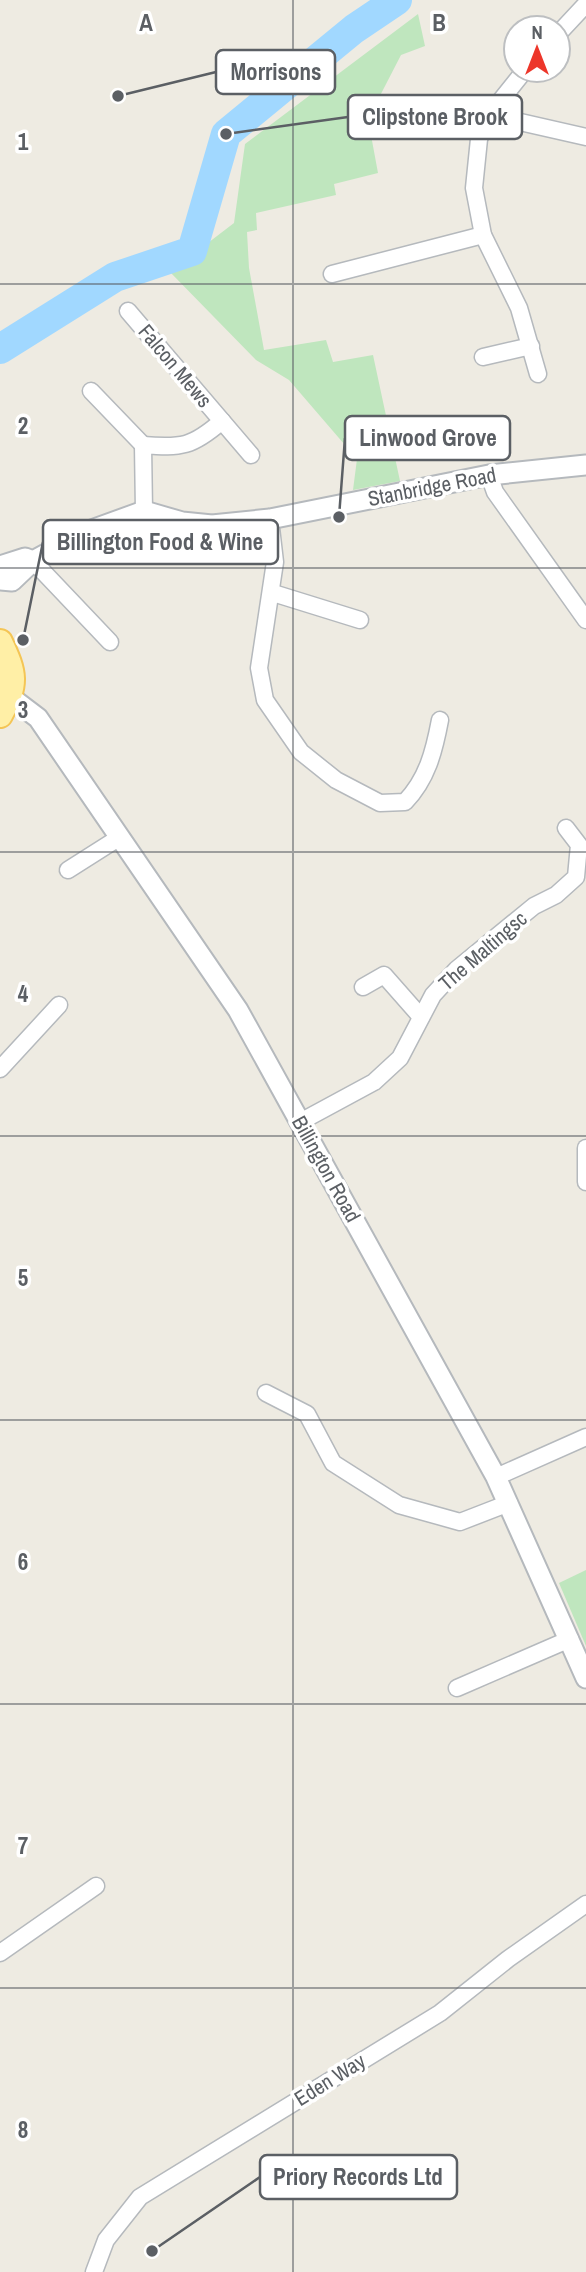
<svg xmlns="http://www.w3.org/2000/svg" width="586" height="2272" font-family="'Archivo Narrow',sans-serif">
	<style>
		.green { fill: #bfe6be }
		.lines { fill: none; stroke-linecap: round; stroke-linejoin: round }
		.river { stroke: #a1d8ff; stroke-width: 30 }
		.minor-casing { stroke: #b5b9bd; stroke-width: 19 }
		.tertiary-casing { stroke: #b5b9bd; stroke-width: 23 }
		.primary-casing { stroke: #f4c555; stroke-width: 28 }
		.minor { stroke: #fff; stroke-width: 16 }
		.tertiary { stroke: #fff; stroke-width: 19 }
		.primary { stroke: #ffefa6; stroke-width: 24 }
		.grid { fill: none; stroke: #5b5f64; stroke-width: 2; stroke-opacity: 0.55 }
		.labels { text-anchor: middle; stroke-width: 7; stroke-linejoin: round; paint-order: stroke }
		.street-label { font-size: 21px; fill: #5b5f64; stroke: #fff }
		.grid-label { font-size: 23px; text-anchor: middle; font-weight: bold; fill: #5b5f64; stroke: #fff; stroke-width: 7; stroke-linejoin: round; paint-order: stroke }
		.leader { fill: none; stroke: #5b5f64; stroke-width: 2.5 }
		.callout-dot { fill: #5b5f64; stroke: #fff; stroke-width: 2.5 }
		.callout { fill: #fff; stroke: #5b5f64; stroke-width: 2.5 }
		.callout-label { font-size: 23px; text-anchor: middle; font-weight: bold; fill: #5b5f64 }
	</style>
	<rect width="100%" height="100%" fill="#eeebe2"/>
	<g class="green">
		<polygon points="418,14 425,46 401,55 368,119 378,173 334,184 336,195 256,213 257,230 247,232 249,268 264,350 326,340 333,362 373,355 400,481 353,490 357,459 289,380 256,360 170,272 234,223 245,144"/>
		<polygon points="586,1570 586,1646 559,1583"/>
	</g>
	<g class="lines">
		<polyline class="river" points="0,349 115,277 192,251 226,134 354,29 397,0"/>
		<defs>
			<g id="minor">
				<polyline points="558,34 586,4"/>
				<polyline points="525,70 489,115 479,139 474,188 483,235 519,308 538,374"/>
				<polyline points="489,115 586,137"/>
				<polyline points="332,274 483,235"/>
				<polyline points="128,311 251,455"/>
				<polyline points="483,357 531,346"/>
				<polyline points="91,391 143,445"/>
				<polyline points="489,475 495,492 586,620"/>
				<path d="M144,511L143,445C182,448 192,447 222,421"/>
				<path d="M270,519L275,562L259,668L265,700L301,752L336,780L380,803L405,802C427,779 434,752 440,720"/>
				<polyline points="33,561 110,642"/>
				<polyline points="273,593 360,620"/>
				<polyline points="68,870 120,837"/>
				<polyline points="363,987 384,975 421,1017"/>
				<polyline points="0,1069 59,1005"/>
				<polyline points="300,1122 374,1082 400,1058 433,995 457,969 534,906 556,895 576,877 579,845 566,828"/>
				<polyline points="586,1148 586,1182"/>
				<polyline points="266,1393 307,1414 333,1463 399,1505 460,1522 509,1503"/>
				<polyline points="496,1477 586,1437"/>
				<polyline points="457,1688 570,1639"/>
				<polyline points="0,1953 96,1886"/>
				<polyline points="94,2272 106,2240 140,2197 440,2013 508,1959 586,1904"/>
			</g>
			<g id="tertiary">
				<polyline points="0,566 25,558 33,561 86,532 144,511 182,522 212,525 270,519 489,475 586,465"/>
				<polyline points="0,580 12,581 33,561"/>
				<polyline points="9,696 38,718 238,1010 496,1477 586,1678"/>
			</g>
			<path id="primary" d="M0,642C15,674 17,683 0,715"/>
		</defs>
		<use href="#minor" class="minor-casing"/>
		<use href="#tertiary" class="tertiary-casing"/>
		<use href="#primary" class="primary-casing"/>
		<use href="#minor" class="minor"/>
		<use href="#tertiary" class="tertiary"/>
		<use href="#primary" class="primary"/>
	</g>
	<path class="grid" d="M293,0V2272M0,284H586M0,568H586M0,852H586M0,1136H586M0,1420H586M0,1704H586M0,1988H586"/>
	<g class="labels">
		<g class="street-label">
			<text transform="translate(175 366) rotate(50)" y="7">Falcon Mews</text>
			<text transform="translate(432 487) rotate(-11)" y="7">Stanbridge Road</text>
			<text transform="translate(483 951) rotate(-41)" y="7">The Maltingsc</text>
			<text transform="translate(326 1169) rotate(61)" y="7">Billington Road</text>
			<text transform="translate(330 2080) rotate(-32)" y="7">Eden Way</text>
		</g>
	</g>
	<g class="grid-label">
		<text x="146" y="31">A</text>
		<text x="439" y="31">B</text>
		<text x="23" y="150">1</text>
		<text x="23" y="434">2</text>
		<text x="23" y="718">3</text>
		<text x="23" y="1002">4</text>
		<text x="23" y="1286">5</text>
		<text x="23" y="1570">6</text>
		<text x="23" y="1854">7</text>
		<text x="23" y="2138">8</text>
	</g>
	<path class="leader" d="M118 96L216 72M226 134L348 117M339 517L345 438M23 640L43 542M152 2251L260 2177"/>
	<g class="callout-dot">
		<circle cx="118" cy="96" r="7"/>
		<circle cx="226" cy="134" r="7"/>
		<circle cx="339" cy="517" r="7"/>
		<circle cx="23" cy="640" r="7"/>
		<circle cx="152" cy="2251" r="7"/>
	</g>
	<g class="callout">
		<rect x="216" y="50" width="119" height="44" rx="7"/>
		<rect x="348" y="95" width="174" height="44" rx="7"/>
		<rect x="345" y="416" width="165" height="44" rx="7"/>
		<rect x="43" y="520" width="235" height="44" rx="7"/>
		<rect x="260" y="2155" width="197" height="44" rx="7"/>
	</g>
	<g class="callout-label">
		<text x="276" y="80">Morrisons</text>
		<text x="435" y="125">Clipstone Brook</text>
		<text x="428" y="446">Linwood Grove</text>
		<text x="160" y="550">Billington Food &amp; Wine</text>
		<text x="358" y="2185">Priory Records Ltd</text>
	</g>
	<g transform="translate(537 49)"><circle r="33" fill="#ffffff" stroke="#bdbfc1" stroke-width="2"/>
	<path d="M0-5L12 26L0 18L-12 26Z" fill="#ed362a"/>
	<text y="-10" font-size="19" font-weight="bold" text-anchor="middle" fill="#5b5f64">N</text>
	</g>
</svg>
